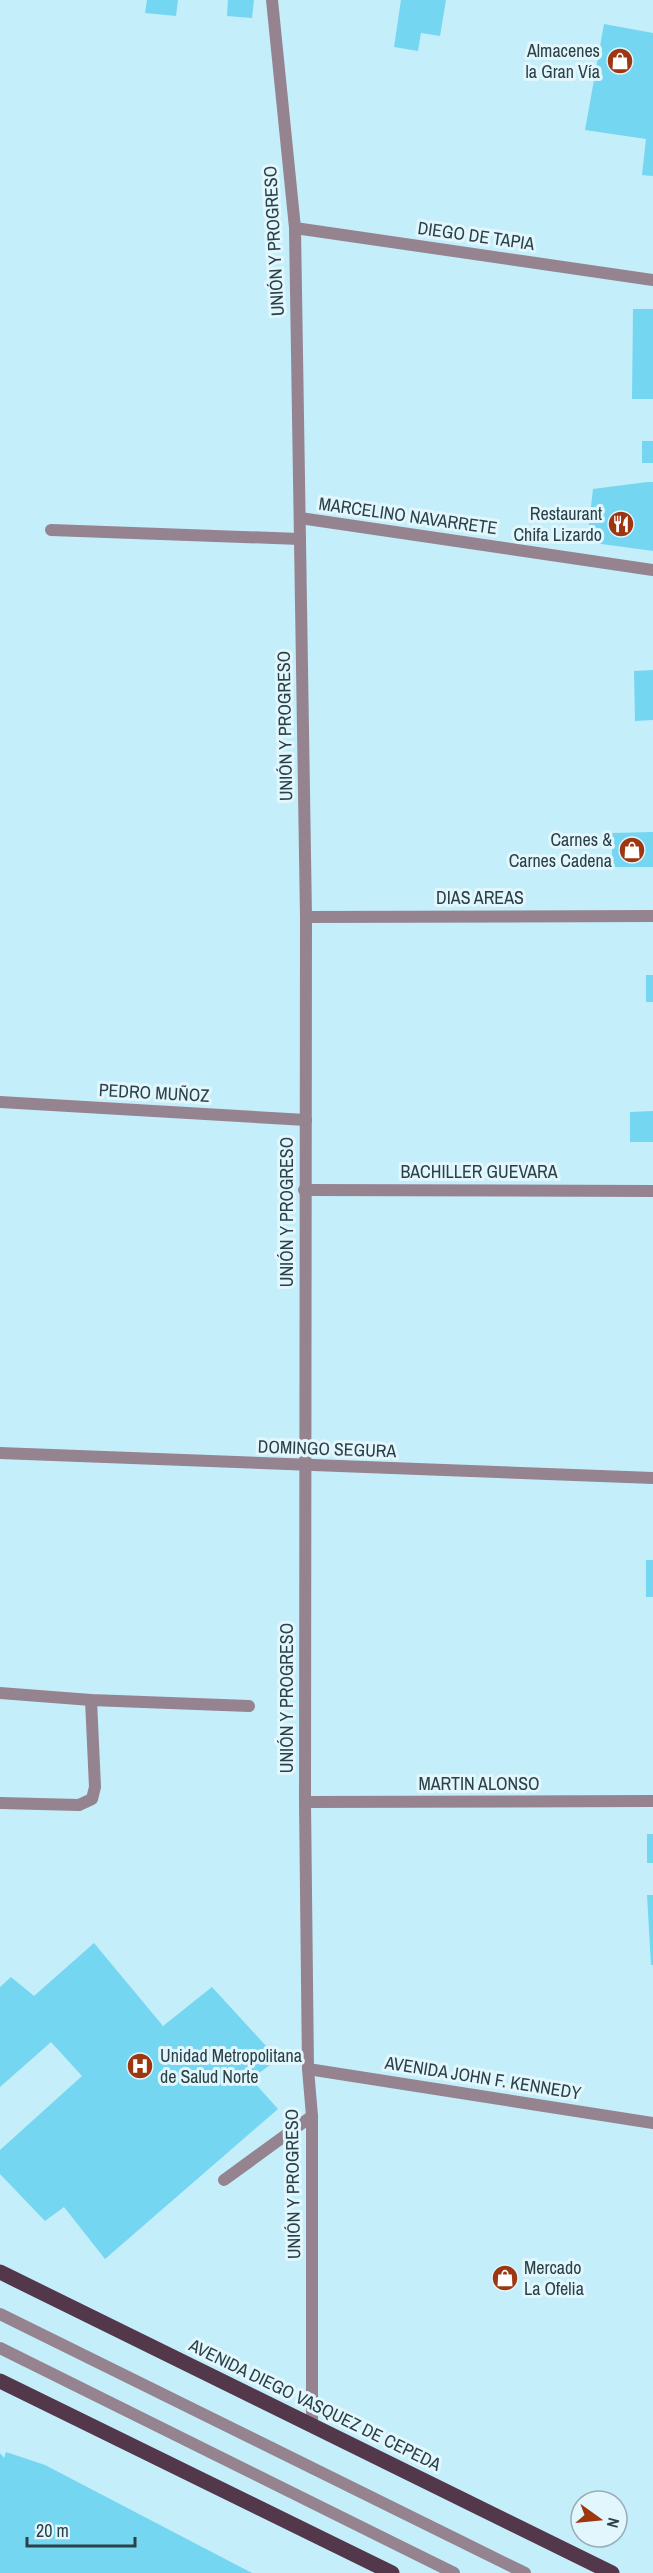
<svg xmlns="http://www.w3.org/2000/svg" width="653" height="2573" font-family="'Archivo Narrow',sans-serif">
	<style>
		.building { fill: #75d6f1 }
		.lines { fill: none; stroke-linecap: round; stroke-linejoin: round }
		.service { stroke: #958490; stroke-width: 12 }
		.minor { stroke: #958490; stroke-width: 12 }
		.primary { stroke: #53374a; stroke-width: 15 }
		.labels { text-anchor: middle; stroke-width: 6; stroke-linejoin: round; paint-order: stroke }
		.poi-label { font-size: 18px; fill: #2b4047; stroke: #e2f7fd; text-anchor: end }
		.street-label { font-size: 18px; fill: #2b4047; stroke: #e2f7fd }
	</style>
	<rect width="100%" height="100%" fill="#c4eefa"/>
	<g class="building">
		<polygon points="147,0 178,0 176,16 145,13"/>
		<polygon points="228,0 254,0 252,18 227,16"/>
		<polygon points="401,0 446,0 440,36 421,33 418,51 394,47"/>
		<polygon points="604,24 653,33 653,176 642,175 646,139 585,130"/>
		<polygon points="633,309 653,309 653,399 632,399"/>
		<rect x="642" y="441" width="11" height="22"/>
		<polygon points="647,482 653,482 653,551 587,542 593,489"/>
		<polygon points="653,670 653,720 635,721 634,671"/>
		<polygon points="653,832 653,867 612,867 612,833"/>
		<rect x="646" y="975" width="7" height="27"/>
		<polygon points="653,1111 653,1142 630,1142 630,1112"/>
		<rect x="646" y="1560" width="7" height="37"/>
		<rect x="647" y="1834" width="6" height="29"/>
		<polygon points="647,1895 653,1895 653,1965 651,1965"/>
		<polygon points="94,1943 163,2026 212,1987 278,2059 251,2079 278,2109 105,2259 64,2207 45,2221 0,2174 0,2150 82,2076 51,2042 0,2087 0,1987 11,1977 34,1996"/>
		<polygon points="6,2452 45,2465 252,2573 0,2573 0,2453 4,2458"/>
	</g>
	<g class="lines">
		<g class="service">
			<polyline points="51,530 300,539"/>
			<polyline points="0,1693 91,1700 249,1706"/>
			<polyline points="0,1803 79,1805 92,1799 95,1787 91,1700"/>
			<polyline points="224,2180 312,2116"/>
			<polyline points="0,2314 525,2573"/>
			<polyline points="0,2348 454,2573"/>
		</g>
		<g class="minor">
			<polyline points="272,0 295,228 306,917 305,1802 308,2069 312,2116 312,2424"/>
			<polyline points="295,228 653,280"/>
			<polyline points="300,518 653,570"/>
			<polyline points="306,917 653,916"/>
			<polyline points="0,1102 306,1120"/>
			<polyline points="304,1190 653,1191"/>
			<polyline points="0,1453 653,1478"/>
			<polyline points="305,1802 653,1801"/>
			<polyline points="308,2069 653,2123"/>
		</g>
		<g class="primary">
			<polyline points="0,2272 612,2573"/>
			<polyline points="0,2381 392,2573"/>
		</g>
	</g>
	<defs>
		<symbol id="shop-disc" viewBox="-11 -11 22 22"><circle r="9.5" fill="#9d3711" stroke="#e2f7fd"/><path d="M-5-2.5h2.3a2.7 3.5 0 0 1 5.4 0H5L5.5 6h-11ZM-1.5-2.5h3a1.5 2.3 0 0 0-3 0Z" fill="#fff"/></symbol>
		<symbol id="restaurant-disc" viewBox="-11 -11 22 22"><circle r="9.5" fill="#9d3711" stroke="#e2f7fd"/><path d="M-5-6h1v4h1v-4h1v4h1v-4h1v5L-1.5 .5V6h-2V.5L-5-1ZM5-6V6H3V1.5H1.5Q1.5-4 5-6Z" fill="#fff"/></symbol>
		<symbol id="hospital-disc" viewBox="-11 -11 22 22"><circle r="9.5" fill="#9d3711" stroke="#e2f7fd"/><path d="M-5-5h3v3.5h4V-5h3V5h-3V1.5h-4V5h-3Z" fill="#fff"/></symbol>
	</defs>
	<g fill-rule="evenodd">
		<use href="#shop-disc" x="605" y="46" width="30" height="30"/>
		<use href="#restaurant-disc" x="606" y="509" width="30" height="30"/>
		<use href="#shop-disc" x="617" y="835" width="30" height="30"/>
		<use href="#hospital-disc" x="125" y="2051" width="30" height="30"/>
		<use href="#shop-disc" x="490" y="2263" width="30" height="30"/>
	</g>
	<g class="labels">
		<g class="poi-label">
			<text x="600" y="57">Almacenes<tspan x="600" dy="21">la Gran Vía</tspan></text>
			<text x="602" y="520">Restaurant<tspan x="602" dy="21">Chifa Lizardo</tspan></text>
			<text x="612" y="846">Carnes &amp;<tspan x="612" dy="21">Carnes Cadena</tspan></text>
			<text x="160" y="2062" text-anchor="start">Unidad Metropolitana<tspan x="160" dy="21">de Salud Norte</tspan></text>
			<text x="524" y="2274" text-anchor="start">Mercado<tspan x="524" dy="21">La Ofelia</tspan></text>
		</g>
		<g class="street-label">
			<text transform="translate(476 236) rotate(8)" y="6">DIEGO DE TAPIA</text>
			<text transform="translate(274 241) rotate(-93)" y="6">UNIÓN Y PROGRESO</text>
			<text transform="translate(408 516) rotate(8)" y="6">MARCELINO NAVARRETE</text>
			<text transform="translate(285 726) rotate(-91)" y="6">UNIÓN Y PROGRESO</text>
			<text x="480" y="904">DIAS AREAS</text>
			<text transform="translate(154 1093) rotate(3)" y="6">PEDRO MUÑOZ</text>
			<text x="479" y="1178">BACHILLER GUEVARA</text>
			<text transform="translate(287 1212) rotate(-90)" y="6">UNIÓN Y PROGRESO</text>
			<text transform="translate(327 1449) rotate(2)" y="6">DOMINGO SEGURA</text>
			<text transform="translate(287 1698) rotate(-90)" y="6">UNIÓN Y PROGRESO</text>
			<text x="479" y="1790">MARTIN ALONSO</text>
			<text transform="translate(483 2078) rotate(9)" y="6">AVENIDA JOHN F. KENNEDY</text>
			<text transform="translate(293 2184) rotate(-91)" y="6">UNIÓN Y PROGRESO</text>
			<text transform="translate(315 2405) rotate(26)" y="6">AVENIDA DIEGO VASQUEZ DE CEPEDA</text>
		</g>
	</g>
	<g transform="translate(599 2519) rotate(105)"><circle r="28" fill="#e2f7fd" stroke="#99aeb4" stroke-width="1.5"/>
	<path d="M0-4.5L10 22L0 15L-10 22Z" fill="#9d3711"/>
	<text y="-9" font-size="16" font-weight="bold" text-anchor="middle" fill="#2b4047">N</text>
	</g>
	<path d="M27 2537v9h108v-9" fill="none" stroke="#2b4047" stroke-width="3"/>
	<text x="36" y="2537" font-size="18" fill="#2b4047" stroke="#e2f7fd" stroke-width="4.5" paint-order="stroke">20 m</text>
</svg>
